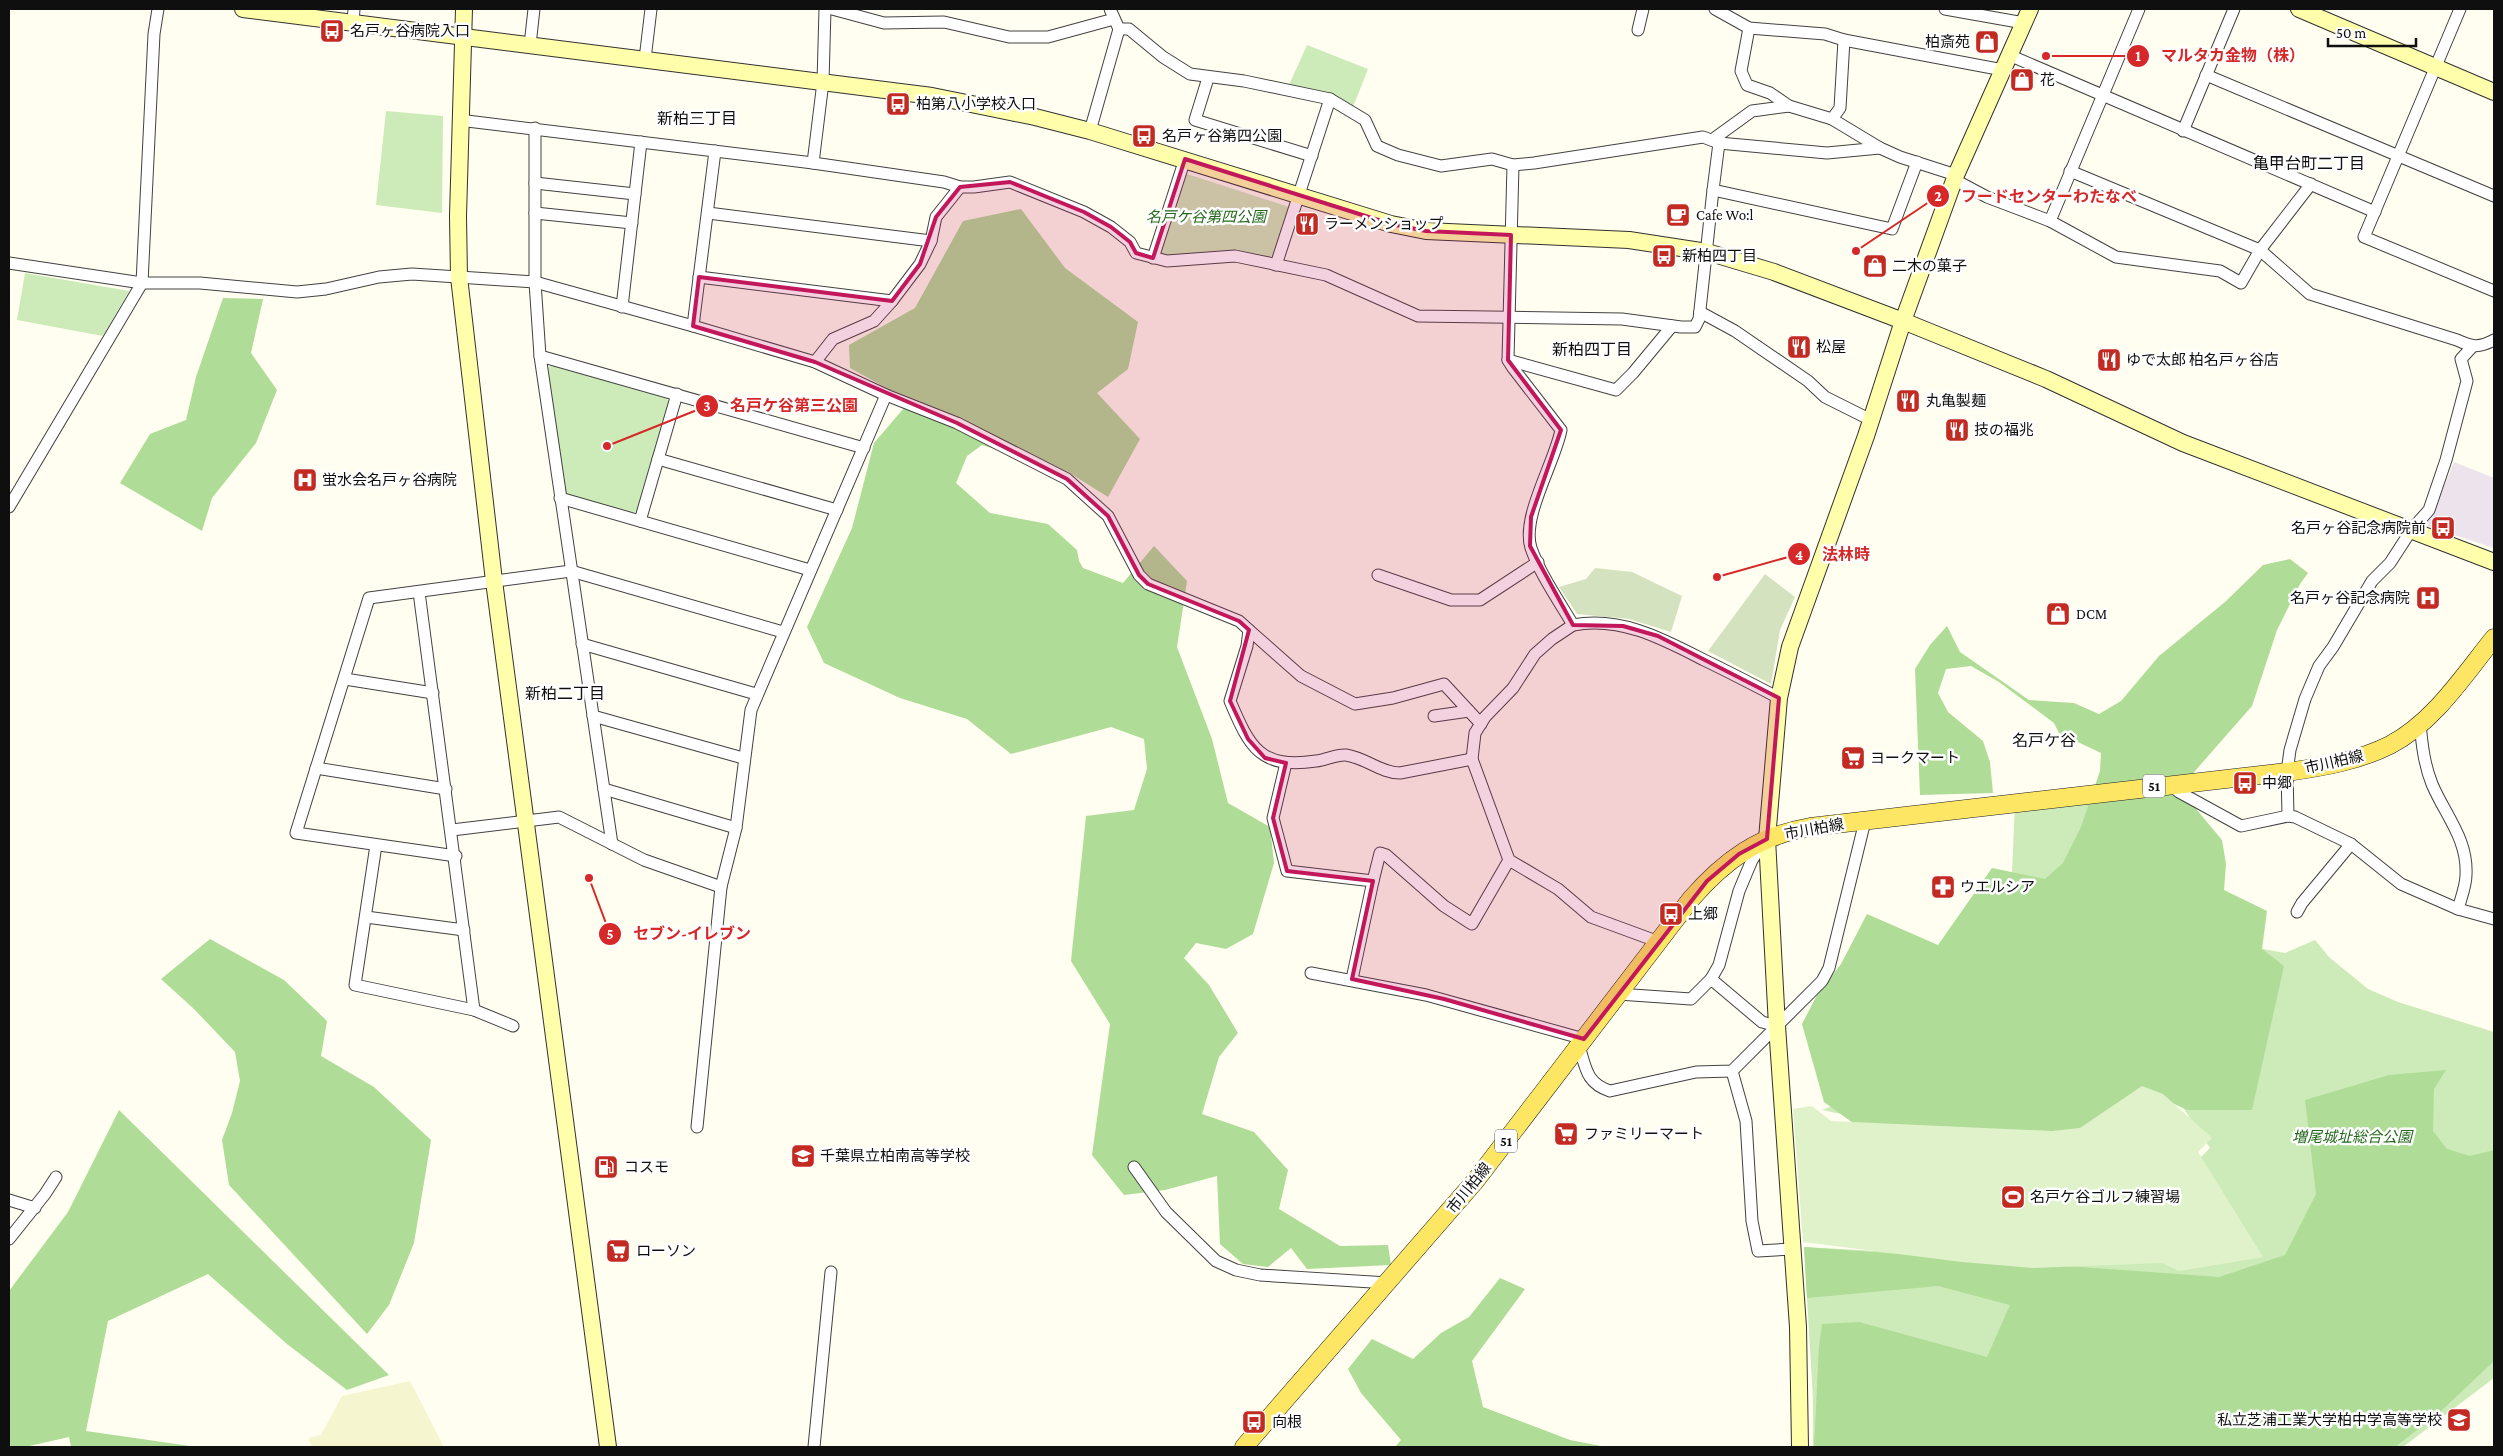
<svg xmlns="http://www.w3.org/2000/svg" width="2503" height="1456" font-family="'Crimson Pro','Noto Sans JP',serif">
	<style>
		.industrial { fill: #ede3ed }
		.farmland { fill: #f5f6cf }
		.green { fill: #cdebb8 }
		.forest { fill: #afdc97 }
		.cemetery { fill: #d4e2c0 }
		.pitch { fill: #e0f2ca }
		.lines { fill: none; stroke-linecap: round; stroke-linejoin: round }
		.street-casing { stroke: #424242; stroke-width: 13 }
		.secondary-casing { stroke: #313131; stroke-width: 18 }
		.primary-casing { stroke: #202020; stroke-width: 19 }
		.street { stroke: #fff; stroke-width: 11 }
		.secondary { stroke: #fffeab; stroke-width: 16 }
		.primary { stroke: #fce663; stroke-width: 18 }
		.marked { fill: #c2185b; fill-opacity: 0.2; stroke: #c2185b; stroke-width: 4; stroke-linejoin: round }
		.labels { text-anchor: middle; stroke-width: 5; stroke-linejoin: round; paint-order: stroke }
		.shield { fill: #fff; stroke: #575757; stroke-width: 1 }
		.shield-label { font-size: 14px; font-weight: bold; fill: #0f0f0f }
		.poi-label { font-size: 15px; fill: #0f0f0f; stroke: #fff; text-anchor: start }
		.park-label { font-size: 15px; font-style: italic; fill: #24691c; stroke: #fff }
		.street-label { font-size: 15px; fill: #0f0f0f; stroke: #fff }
		.neighbourhood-label { font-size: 16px; fill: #0f0f0f; stroke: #fff }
		.leader { fill: none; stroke: #d62828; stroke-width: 2 }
		.callout-dot { fill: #d62828; stroke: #fff; stroke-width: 2 }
		.mark-label { font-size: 15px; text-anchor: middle; font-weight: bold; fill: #fff }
		.callout-label { font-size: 16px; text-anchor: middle; font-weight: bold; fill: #d62828; stroke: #fff; stroke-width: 5; stroke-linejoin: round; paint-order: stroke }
	</style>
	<rect width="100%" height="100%" fill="#fffef0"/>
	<polygon class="industrial" points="2454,462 2494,478 2494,548 2424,525 2433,513"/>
	<polygon class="farmland" points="410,1381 444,1447 312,1447 308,1438 321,1435 342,1396"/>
	<g class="green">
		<path d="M1307,45L1368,69L1353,107C1333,93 1313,89 1289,85Z"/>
		<polygon points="386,111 443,116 442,213 376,205"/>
		<polygon points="1184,173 1289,207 1274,255 1269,258 1161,255 1159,250"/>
		<polygon points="25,273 129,291 103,336 17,320"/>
		<polygon points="552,364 666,397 669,402 637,511 632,513 568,495 565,491 548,368"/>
		<polygon points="2173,791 2220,941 2285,953 2315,940 2329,957 2368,989 2398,1002 2494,1032 2494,1378 2403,1447 1813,1447 1813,1399 1804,1247 2064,1261 2196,1162 2210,1148 2168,1085 1975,1141 1822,1110 2005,1037 2015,803"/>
	</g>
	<g class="forest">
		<polygon points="1021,209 1065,268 1138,322 1128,369 1097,393 1140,439 1108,497 1068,472 982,445 967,456 956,483 990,513 1048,524 1077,550 1079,561 1083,568 1123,583 1154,546 1187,581 1177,647 1212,739 1228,803 1270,827 1274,863 1253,934 1226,949 1196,943 1184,958 1209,985 1238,1033 1219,1057 1202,1114 1254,1132 1288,1170 1279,1209 1340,1246 1388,1245 1391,1265 1307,1269 1291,1248 1268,1267 1243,1264 1220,1244 1217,1176 1165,1190 1124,1195 1092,1155 1110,1024 1071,961 1086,816 1134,810 1147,769 1144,739 1111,727 1011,754 967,719 900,698 824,663 807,627 852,528 874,443 910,401 850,368 849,345 915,308 963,221"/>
		<polygon points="223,298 263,299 251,353 277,390 256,443 212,498 202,531 120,483 150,434 186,420 196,377"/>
		<polygon points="2290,559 2308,573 2300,584 2277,630 2252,706 2195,771 2182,792 2222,840 2226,864 2224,890 2267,911 2262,949 2284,966 2252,1110 2187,1110 2164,1099 2083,1135 1874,1138 1824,1102 1802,1024 1817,995 1841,964 1867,914 1938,945 1992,868 2045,879 2063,863 2081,827 2100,771 2101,753 2059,733 2054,723 1999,682 1971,666 1946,669 1938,693 1948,712 1983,741 1990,762 1993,793 1920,795 1915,669 1930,645 1947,626 1960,652 2029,700 2074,703 2099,714 2121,701 2159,656 2225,602 2263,565"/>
		<polygon points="210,939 284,980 327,1021 321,1056 374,1087 431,1140 414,1243 389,1305 367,1334 229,1185 222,1140 232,1113 240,1081 235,1052 194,1009 161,979"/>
		<polygon points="2446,1070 2434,1089 2433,1131 2447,1149 2470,1156 2494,1150 2494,1361 2439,1413 2395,1447 1814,1447 1819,1346 1822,1324 1859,1322 1987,1357 2010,1305 1938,1286 1807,1298 1804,1247 2219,1277 2285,1255 2316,1194 2305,1100 2389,1075"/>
		<polygon points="119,1110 389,1375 347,1390 287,1344 208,1274 108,1321 86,1431 197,1447 71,1447 69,1437 25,1447 9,1447 9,1291 68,1212"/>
		<polygon points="1500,1278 1525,1289 1472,1361 1483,1407 1570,1440 1606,1447 1395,1447 1401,1440 1361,1393 1348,1369 1372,1339 1413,1359 1441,1333 1469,1317"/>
	</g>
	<g class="cemetery">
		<polygon points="1595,568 1632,572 1682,596 1671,632 1629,619 1577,614 1559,587 1586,579"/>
		<polygon points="1765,574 1795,597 1780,630 1771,684 1708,651"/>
	</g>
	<polygon class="pitch" points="2142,1086 2163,1094 2212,1138 2198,1152 2263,1257 2179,1271 2162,1263 2033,1268 1962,1262 1803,1242 1793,1109 1812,1106 1831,1121 2052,1131 2080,1128"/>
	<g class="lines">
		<defs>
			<g id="street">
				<polyline points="832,9 884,23 944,22 1009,37 1048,37 1114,19"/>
				<polyline points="1715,9 1749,28 1825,34 1844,40 2003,70"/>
				<polyline points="1945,9 2024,23"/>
				<polyline points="2460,9 2364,237 2494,291"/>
				<polyline points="353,23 354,9"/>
				<polyline points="1749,28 1741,71 1747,85 1770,93 1789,106 1832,119 1880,148"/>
				<polyline points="1119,29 1129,29 1163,57 1190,74 1244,81 1330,99 1365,120 1377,146 1398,155 1441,166 1492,159 1513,165 1534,163 1703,137 1719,143 1827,153 1880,148 1900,157 1956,175"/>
				<polyline points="1638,30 1643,9"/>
				<polyline points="530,45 534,9"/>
				<polyline points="2009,55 2375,212"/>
				<polyline points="645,59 651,9"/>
				<polyline points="2206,75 2494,196"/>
				<polyline points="1208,78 1195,120 1312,156"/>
				<polyline points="1832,119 1840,108 1844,40"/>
				<polyline points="459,120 813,163 944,182 960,187 974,187 1010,182 1084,212 1111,227 1130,242 1136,253 1167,261 1235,256 1326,275 1418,316 1622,319 1681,327 1695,327 1699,319 1713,190 1892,229 1917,162"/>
				<polyline points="535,128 535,282 540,356 612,844"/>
				<polyline points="1090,131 1119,29 1110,9"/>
				<polyline points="2183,131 2234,9"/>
				<polyline points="1712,140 1752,111 1789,106"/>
				<polyline points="813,163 823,82 825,9"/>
				<path d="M1513,165L1508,360L1513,368L1561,430C1555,462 1521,517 1531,548C1540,574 1559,601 1573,625C1621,616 1663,639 1704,660C1729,672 1754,685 1779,698"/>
				<path d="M2070,171L2260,250L2310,294L2457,340C2472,347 2479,348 2494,340"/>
				<polyline points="1955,180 1987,197 2050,221 2116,257 2220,271 2241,283 2260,250 2311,184"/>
				<polyline points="535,183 635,194"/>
				<polyline points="1713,190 1719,143"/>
				<polyline points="535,213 632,223"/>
				<polyline points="708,213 931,241"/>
				<polyline points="2050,221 2139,9"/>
				<polyline points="1153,258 1185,159"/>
				<path d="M9,263L142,283H200L297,292L326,289L379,277L412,274L535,282L693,326L815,362L886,395L957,423L1067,479L1108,516L1139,575L1148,584L1239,621L1249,630L1247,646L1230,701C1250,748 1260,769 1316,761C1326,760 1337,754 1346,755C1366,758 1381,773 1400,773L1472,759"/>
				<polyline points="1276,265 1330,99"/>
				<polyline points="699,277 892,301"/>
				<polyline points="622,307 641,142"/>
				<polyline points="1700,312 1735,331 1808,381 1825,397 1871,420"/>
				<polyline points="693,326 715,151"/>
				<polyline points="540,356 864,448"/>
				<polyline points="1508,360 1616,390 1633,373 1672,326"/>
				<polyline points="815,362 833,339 874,321 892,301 920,264 931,241 936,217 960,187"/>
				<polyline points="658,459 837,510"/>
				<polyline points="560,498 810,570"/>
				<polyline points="9,507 142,283 154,34 158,9"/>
				<polyline points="640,521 677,394"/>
				<polyline points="1378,575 1451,600 1480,600 1538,562"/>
				<polyline points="1573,625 1552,639 1535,654 1513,688 1485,717 1475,733 1472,759 1509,860 1558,889 1591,917 1659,942"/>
				<polyline points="1249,630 1301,676 1355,704 1393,698 1444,684 1481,724"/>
				<polyline points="582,644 756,694"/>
				<polyline points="345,679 433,693"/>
				<polyline points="593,716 743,758"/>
				<polyline points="1434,716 1469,711"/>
				<path d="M2420,724C2422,744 2424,764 2432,784C2445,815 2468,839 2466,875C2466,886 2461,898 2458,909"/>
				<polyline points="1286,763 1273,818 1287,871 1373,881 1352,979"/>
				<polyline points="316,768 446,789"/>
				<polyline points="2169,784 2179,792 2241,826 2288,816 2295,817 2351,844 2401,884 2458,909 2494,919"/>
				<polyline points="604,789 736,828"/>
				<polyline points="2288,816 2287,772 2290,750 2305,699 2319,666 2333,647 2372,581 2390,563 2412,529 2429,510 2446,460 2467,381 2461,359 2472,347"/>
				<polyline points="452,830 559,817 644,860 721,887"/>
				<polyline points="376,845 355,985 474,1010 419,592"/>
				<polyline points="456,856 296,833 369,598 571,571 783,632"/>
				<polyline points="1373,881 1380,853 1386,855 1444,906 1472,924 1509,860"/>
				<polyline points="2297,912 2302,903 2351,844"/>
				<polyline points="366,917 464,930"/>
				<polyline points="1311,973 1426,995 1584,1039"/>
				<polyline points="1711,979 1762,1022 1777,1026"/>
				<polyline points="1618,994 1691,999 1711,979 1719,965 1739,891 1752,860 1763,844"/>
				<polyline points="474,1010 513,1026"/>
				<path d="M1579,1046C1586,1068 1586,1083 1610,1091L1696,1072L1732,1071L1822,981L1829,968L1865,821"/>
				<polyline points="1732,1071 1746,1121 1752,1221 1758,1251 1793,1249"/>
				<polyline points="697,1127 721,887 736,828 751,710 886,395"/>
				<polyline points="1134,1167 1166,1212 1216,1261 1236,1270 1260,1275 1388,1283"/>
				<polyline points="9,1200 35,1208"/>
				<polyline points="9,1239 45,1194 56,1177"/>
				<polyline points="814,1447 831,1272"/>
			</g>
			<g id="secondary">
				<polyline points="243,9 932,96 1035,117 1090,131 1391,224 1426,231 1629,240 1707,252 1774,272 1903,321 2046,379 2183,443 2494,562"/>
				<polyline points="464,9 458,216 459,277 494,581 608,1447"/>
				<polyline points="2299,9 2494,92"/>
				<polyline points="1800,1447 1798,1327 1777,1026 1767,839 1779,698 1790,647 1866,436 1903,321 1956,175 2030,9"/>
			</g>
			<path id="primary" d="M1244,1447L1476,1180L1691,899C1725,860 1758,836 1810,827L2287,772C2323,767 2358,761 2390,745C2434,722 2464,675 2494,638"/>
		</defs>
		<use href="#street" class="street-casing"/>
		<use href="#secondary" class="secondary-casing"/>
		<use href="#primary" class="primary-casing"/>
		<use href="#street" class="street"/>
		<use href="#secondary" class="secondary"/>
		<use href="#primary" class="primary"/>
	</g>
	<path class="marked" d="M1185,159L1391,224L1426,231L1511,235L1508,360L1561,430L1531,517L1530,546L1573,625L1623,626L1658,636L1779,698L1767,839L1739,854L1707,881L1584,1039L1444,999L1352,979L1373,881L1287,871L1273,818L1286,763L1265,758L1248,739L1230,701L1249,630L1239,621L1148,584L1139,575L1108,516L1067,479L957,423L815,362L693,326L699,277L892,301L920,264L936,217L960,187L1010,182L1084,212L1111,227L1130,242L1136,253L1153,258Z"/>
	<defs>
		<symbol id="bus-square" viewBox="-11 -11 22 22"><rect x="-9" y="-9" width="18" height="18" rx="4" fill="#c32a22" stroke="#fff"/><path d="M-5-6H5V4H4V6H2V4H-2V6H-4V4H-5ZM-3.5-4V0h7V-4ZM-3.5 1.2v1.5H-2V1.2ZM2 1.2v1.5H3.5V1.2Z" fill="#fff"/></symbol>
		<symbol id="shop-square" viewBox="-11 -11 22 22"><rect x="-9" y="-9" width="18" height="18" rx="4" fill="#c32a22" stroke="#fff"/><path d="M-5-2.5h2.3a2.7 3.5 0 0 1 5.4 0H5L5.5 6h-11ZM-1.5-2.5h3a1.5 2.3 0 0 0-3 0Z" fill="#fff"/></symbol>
		<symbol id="cafe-square" viewBox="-11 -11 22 22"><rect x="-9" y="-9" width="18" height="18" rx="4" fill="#c32a22" stroke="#fff"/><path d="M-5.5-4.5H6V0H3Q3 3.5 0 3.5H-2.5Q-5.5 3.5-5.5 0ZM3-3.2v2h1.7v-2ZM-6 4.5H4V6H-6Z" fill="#fff"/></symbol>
		<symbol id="restaurant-square" viewBox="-11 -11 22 22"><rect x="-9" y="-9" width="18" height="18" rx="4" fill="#c32a22" stroke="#fff"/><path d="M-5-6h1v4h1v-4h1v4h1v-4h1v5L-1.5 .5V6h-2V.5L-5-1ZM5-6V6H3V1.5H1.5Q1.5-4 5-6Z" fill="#fff"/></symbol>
		<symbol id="hospital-square" viewBox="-11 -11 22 22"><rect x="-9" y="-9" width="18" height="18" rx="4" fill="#c32a22" stroke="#fff"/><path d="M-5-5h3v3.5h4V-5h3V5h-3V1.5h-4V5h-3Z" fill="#fff"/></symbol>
		<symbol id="supermarket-square" viewBox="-11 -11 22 22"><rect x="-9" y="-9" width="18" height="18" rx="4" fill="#c32a22" stroke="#fff"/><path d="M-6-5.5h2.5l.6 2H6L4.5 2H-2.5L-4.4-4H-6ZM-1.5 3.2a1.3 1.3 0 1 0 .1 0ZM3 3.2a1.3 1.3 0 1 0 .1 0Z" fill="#fff"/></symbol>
		<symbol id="pharmacy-square" viewBox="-11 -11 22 22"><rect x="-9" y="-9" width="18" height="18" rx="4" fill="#c32a22" stroke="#fff"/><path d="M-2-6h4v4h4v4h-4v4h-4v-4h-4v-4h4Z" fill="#fff"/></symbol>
		<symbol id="school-square" viewBox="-11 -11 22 22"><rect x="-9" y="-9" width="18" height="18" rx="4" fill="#c32a22" stroke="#fff"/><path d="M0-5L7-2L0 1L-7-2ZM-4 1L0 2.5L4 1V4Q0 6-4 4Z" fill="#fff"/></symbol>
		<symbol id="fuel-square" viewBox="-11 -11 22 22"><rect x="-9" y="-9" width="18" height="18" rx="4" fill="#c32a22" stroke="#fff"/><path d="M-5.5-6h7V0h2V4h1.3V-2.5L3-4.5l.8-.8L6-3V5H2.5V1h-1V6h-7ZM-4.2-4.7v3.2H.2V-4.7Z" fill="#fff"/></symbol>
		<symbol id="stadium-square" viewBox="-11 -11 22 22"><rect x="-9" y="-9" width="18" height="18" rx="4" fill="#c32a22" stroke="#fff"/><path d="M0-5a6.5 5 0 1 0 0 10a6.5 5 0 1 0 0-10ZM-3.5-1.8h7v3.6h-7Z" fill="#fff"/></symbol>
	</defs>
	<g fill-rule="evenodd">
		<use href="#bus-square" x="318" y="17" width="28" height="28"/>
		<use href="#shop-square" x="1973" y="28" width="28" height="28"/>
		<use href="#shop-square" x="2008" y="66" width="28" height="28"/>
		<use href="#bus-square" x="884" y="90" width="28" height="28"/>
		<use href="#bus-square" x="1130" y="122" width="28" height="28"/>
		<use href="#cafe-square" x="1664" y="201" width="28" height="28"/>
		<use href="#restaurant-square" x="1293" y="210" width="28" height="28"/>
		<use href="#bus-square" x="1650" y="242" width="28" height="28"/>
		<use href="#shop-square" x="1861" y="252" width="28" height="28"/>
		<use href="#restaurant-square" x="1785" y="333" width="28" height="28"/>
		<use href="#restaurant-square" x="2095" y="346" width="28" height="28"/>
		<use href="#restaurant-square" x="1894" y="387" width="28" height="28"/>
		<use href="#restaurant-square" x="1943" y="416" width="28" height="28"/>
		<use href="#hospital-square" x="291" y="466" width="28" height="28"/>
		<use href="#bus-square" x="2429" y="514" width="28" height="28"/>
		<use href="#hospital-square" x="2414" y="584" width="28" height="28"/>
		<use href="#shop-square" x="2044" y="600" width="28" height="28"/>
		<use href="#supermarket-square" x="1839" y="744" width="28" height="28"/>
		<use href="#bus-square" x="2231" y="769" width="28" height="28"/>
		<use href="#pharmacy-square" x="1929" y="873" width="28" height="28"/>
		<use href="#bus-square" x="1657" y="900" width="28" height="28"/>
		<use href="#supermarket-square" x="1552" y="1120" width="28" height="28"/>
		<use href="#school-square" x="789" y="1142" width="28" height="28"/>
		<use href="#fuel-square" x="592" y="1153" width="28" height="28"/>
		<use href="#stadium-square" x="1999" y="1183" width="28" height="28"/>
		<use href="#supermarket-square" x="604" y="1237" width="28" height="28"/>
		<use href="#school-square" x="2445" y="1406" width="28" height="28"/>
		<use href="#bus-square" x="1240" y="1408" width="28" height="28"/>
	</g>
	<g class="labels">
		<g class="shield">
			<rect x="2143" y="774.5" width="22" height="23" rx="4"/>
			<rect x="1495" y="1129.5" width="22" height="23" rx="4"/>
		</g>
		<g class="shield-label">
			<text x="2154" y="791">51</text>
			<text x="1506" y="1146">51</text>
		</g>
		<g class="poi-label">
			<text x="350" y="36">名戸ヶ谷病院入口</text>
			<text x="1970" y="47" text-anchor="end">柏斎苑</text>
			<text x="2040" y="85">花</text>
			<text x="916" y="109">柏第八小学校入口</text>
			<text x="1162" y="141">名戸ヶ谷第四公園</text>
			<text x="1696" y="220">Cafe Wo:l</text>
			<text x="1324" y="229">ラーメンショップ</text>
			<text x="1682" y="261">新柏四丁目</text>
			<text x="1892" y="271">二木の菓子</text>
			<text x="1816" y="352">松屋</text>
			<text x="2126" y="365">ゆで太郎 柏名戸ヶ谷店</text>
			<text x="1926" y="406">丸亀製麺</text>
			<text x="1974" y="435">技の福兆</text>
			<text x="322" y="485">蛍水会名戸ヶ谷病院</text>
			<text x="2426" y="533" text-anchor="end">名戸ヶ谷記念病院前</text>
			<text x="2410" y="603" text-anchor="end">名戸ヶ谷記念病院</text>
			<text x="2076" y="619">DCM</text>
			<text x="1870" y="763">ヨークマート</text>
			<text x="2262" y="788">中郷</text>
			<text x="1960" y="892">ウエルシア</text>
			<text x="1688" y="919">上郷</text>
			<text x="1584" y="1139">ファミリーマート</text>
			<text x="820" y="1161">千葉県立柏南高等学校</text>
			<text x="624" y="1172">コスモ</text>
			<text x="2030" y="1202">名戸ケ谷ゴルフ練習場</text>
			<text x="636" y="1256">ローソン</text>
			<text x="2442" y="1425" text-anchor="end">私立芝浦工業大学柏中学高等学校</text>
			<text x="1272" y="1427">向根</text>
		</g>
		<g class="park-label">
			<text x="1206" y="222">名戸ケ谷第四公園</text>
			<text x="2352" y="1142">増尾城址総合公園</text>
		</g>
		<g class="street-label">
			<text transform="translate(2334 762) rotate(-13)" y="5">市川柏線</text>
			<text transform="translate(1814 829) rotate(-10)" y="5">市川柏線</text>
			<text transform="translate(1469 1188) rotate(-51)" y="5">市川柏線</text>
		</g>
		<g class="neighbourhood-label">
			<text x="697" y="124">新柏三丁目</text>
			<text x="2309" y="169">亀甲台町二丁目</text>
			<text x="1592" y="355">新柏四丁目</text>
			<text x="565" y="699">新柏二丁目</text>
			<text x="2044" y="746">名戸ケ谷</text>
		</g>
	</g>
	<path class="leader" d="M2046 56L2138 56M1856 251L1938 196M607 446L707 406M1717 577L1799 554M589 878L610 934"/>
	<g class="callout-dot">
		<circle cx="2046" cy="56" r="5"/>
		<circle cx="1856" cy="251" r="5"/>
		<circle cx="607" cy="446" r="5"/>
		<circle cx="1717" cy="577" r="5"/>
		<circle cx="589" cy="878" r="5"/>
		<circle cx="2138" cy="56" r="12"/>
		<circle cx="1938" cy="196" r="12"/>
		<circle cx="707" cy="406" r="12"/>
		<circle cx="1799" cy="554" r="12"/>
		<circle cx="610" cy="934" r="12"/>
	</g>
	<g class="mark-label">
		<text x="2138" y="61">1</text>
		<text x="1938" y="201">2</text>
		<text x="707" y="411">3</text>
		<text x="1799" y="560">4</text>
		<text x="610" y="939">5</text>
	</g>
	<g class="callout-label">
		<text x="2233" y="61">マルタカ金物（株）</text>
		<text x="2049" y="202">フードセンターわたなべ</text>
		<text x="794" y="411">名戸ケ谷第三公園</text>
		<text x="1846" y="560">法林時</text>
		<text x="692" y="939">セブン-イレブン</text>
	</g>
	<rect width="2503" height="1456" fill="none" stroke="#0f0f0f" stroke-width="20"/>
	<path d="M2328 38v8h88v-8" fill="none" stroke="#0f0f0f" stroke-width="2.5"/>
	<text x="2336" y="38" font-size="15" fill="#0f0f0f" stroke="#ffffff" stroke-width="4" paint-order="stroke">50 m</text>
</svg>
